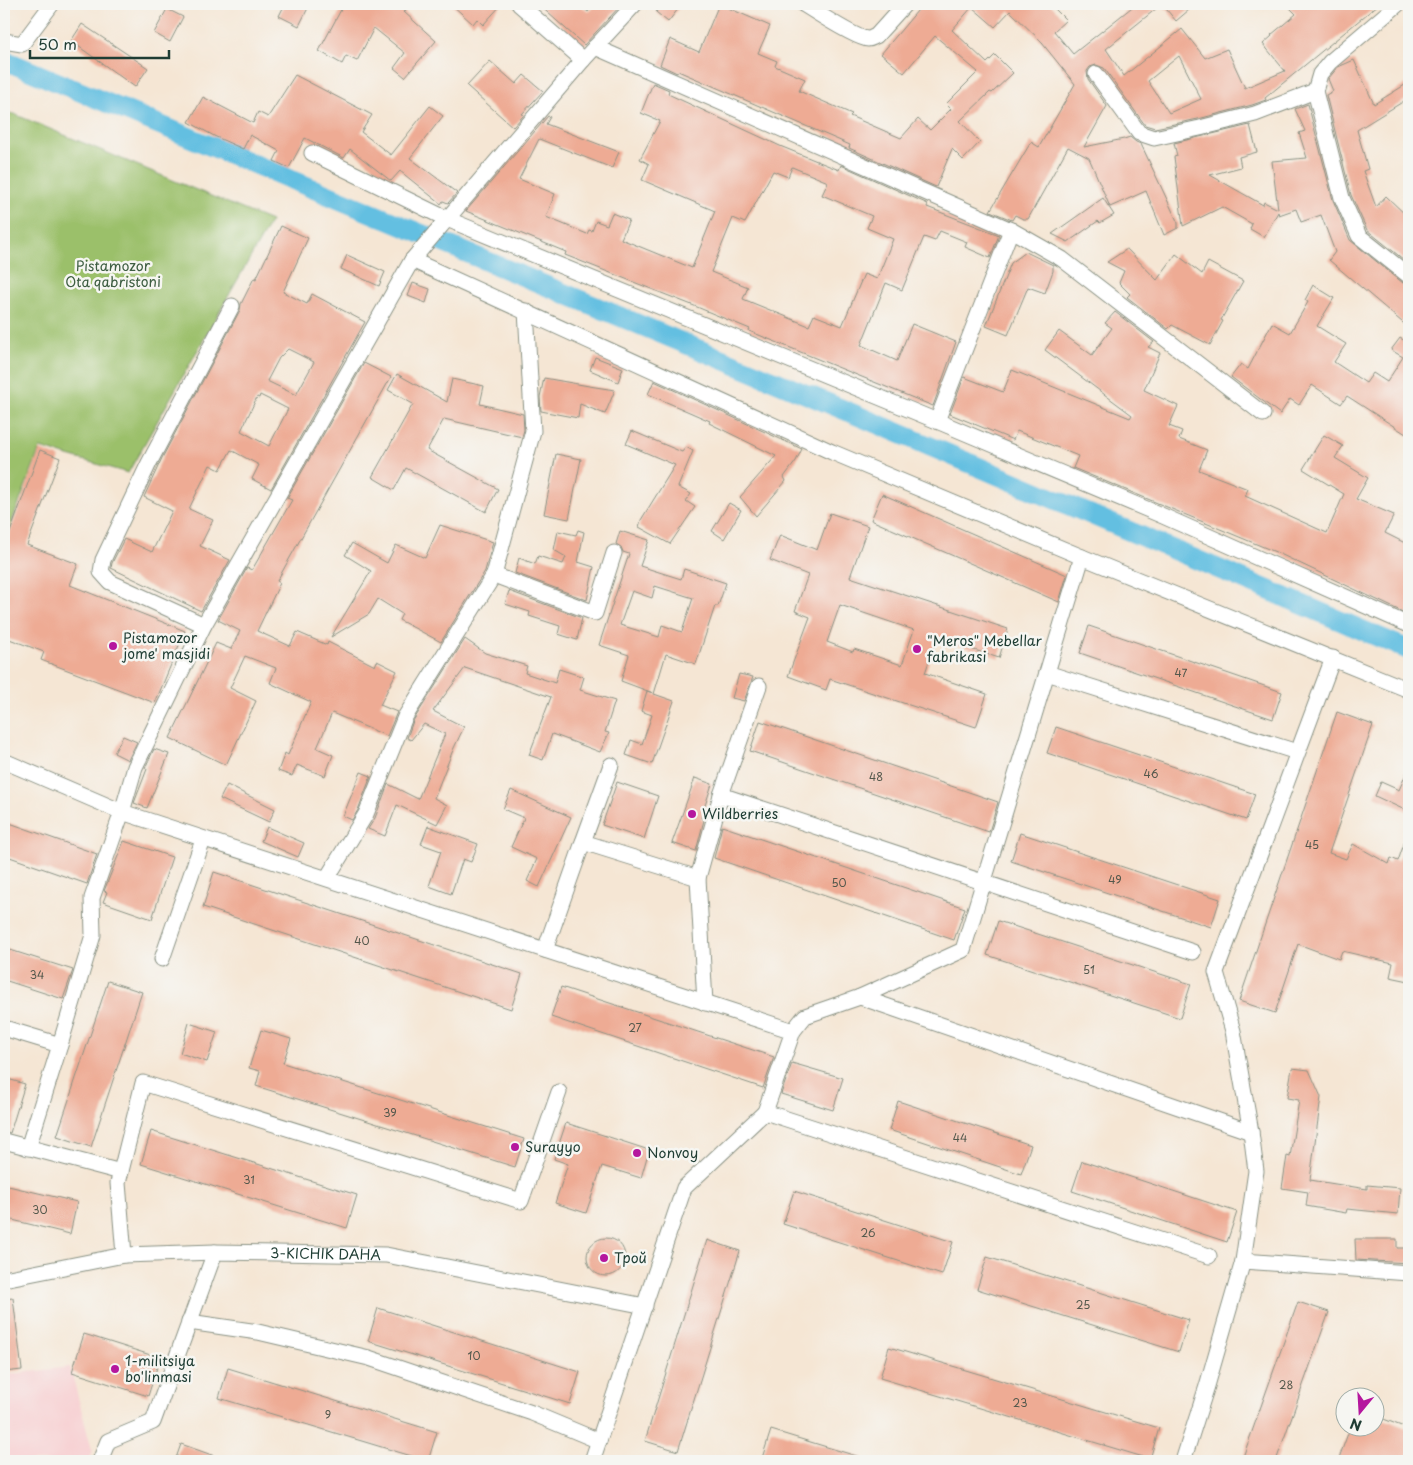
<svg xmlns="http://www.w3.org/2000/svg" width="1413" height="1465" font-family="'Playpen Sans',sans-serif">
	<style>
		.built { fill: #f7cfd1 }
		.green { fill: #9bc06b; stroke: #5d7e50 }
		.lines { fill: none; stroke-linecap: round; stroke-linejoin: round }
		.canal { stroke: #63bfe1; stroke-width: 20 }
		.building { fill: #eeab94; fill-rule: evenodd }
		.street-casing { stroke: #8a9284; stroke-width: 17 }
		.street { stroke: #fff; stroke-width: 15 }
		.poi-dot { fill: #b5179e; stroke: #f6f6f2; stroke-width: 2 }
		.labels { text-anchor: middle; stroke-width: 5; stroke-linejoin: round; paint-order: stroke }
		.number-label { font-size: 11px; fill: #53584c }
		.park-label { font-size: 14px; fill: #3e5e42; stroke: #f6f6f2 }
		.poi-label { font-size: 14px; fill: #1f3d34; stroke: #f6f6f2; text-anchor: start }
		.street-label { font-size: 14px; fill: #1f3d34; stroke: #f6f6f2 }
	</style>
	<rect width="100%" height="100%" fill="#f6f6f2"/>
	<filter id="ink" filterUnits="userSpaceOnUse"><feTurbulence type="fractalNoise" baseFrequency=".02" numOctaves="2"/><feDisplacementMap in="SourceGraphic" scale="10" xChannelSelector="R" yChannelSelector="G"/><feConvolveMatrix kernelMatrix="1 2 1 2 8 2 1 2 1" color-interpolation-filters="sRGB"/></filter>
	<filter id="wash" filterUnits="userSpaceOnUse"><feTurbulence type="fractalNoise" baseFrequency=".0096" numOctaves="4" result="noise"/><feDisplacementMap in="SourceGraphic" scale="20" xChannelSelector="R" yChannelSelector="G"/><feGaussianBlur stdDeviation="1.12" result="paint"/><feColorMatrix in="noise" values="0 0 0 0 0 0 0 0 0 0 0 0 0 0 0 0 0 1.4 0 .05"/><feComposite in="paint" operator="in"/></filter>
	<g filter="url(#wash)">
		<rect width="100%" height="100%" fill="#f5e6d4"/>
		<polygon class="built" points="70,1367 92,1450 88,1461 4,1461 4,1375"/>
		<polygon class="green" points="4,112 14,114 271,221 128,473 40,448 4,543"/>
		<g class="lines">
			<polyline class="canal" points="4,60 854,414 1409,650"/>
		</g>
		<g id="blocks">
			<g class="building">
				<polygon points="285,4 310,4 299,26 279,16"/>
				<polygon points="344,4 411,4 404,12 436,41 405,77 394,68 405,53 374,28 357,61 346,56 342,64 319,51"/>
				<polygon points="451,4 502,4 483,25 477,19 473,24"/>
				<polygon points="538,4 579,4 588,12 596,4 622,4 584,45"/>
				<polygon points="662,4 682,4 668,22 656,12"/>
				<path d="M719,4L770,26L758,53L777,61L775,66L805,79L799,91L852,114L850,116L901,138L918,119L930,130L951,109L946,104L978,72L935,36L904,73L881,54L923,4H1050L1066,20L1054,31L1073,54L1136,4H1196L1176,21L1162,4L1106,49L1124,76L1182,29L1205,58L1227,49L1245,88L1285,71L1263,44L1272,36L1271,35L1296,14L1286,4H1379L1265,98L1266,100L1252,105L1198,119L1155,128L1145,125L1104,68L1096,65L1090,67L1087,71L1088,79L1107,106L1084,147L1124,139L1130,137L1136,142L1141,144L1178,223V228L1164,235L1146,191L1110,207L1089,158L1068,147L1028,219H1023L1015,215L1012,220L990,211L1031,142L1039,147L1075,84L1042,43H1043L1010,11L995,27L972,7L952,30L987,63L995,55L1013,73L992,93L990,92L960,121L980,142L963,160L952,149L936,187L849,148L850,145L678,71L677,73L660,65L670,39L699,52ZM1179,56L1201,99L1169,113L1148,81Z"/>
				<polygon points="167,9 183,17 170,42 154,33"/>
				<polygon points="82,24 148,68 135,87 71,41"/>
				<polygon points="1354,60 1374,104 1408,83 1409,84 1409,98 1357,130 1368,169 1363,171 1376,207 1386,196 1409,218 1409,264 1367,230 1351,195 1326,95 1333,91 1328,79 1338,67"/>
				<polygon points="490,61 516,84 524,75 543,91 522,114 524,115 513,127 467,86"/>
				<polygon points="295,75 372,115 361,132 391,155 430,106 443,116 410,158 457,193 448,203 443,201 441,204 400,171 391,181 350,149 344,158 305,138 289,168 274,161 279,151 250,135 243,149 214,136 189,122 203,97 253,123 258,112 268,117"/>
				<path d="M653,83L669,90L668,94L780,146L839,170L841,165L928,204L927,207L999,235L990,258L965,247L967,242L940,231L935,241L924,237L902,290L886,283L861,345L897,361L912,324L956,342L933,406L749,331L750,329L697,307L565,255L566,252L466,211L548,116L550,117L546,124L619,152L612,168L539,139L519,179L555,194L546,217L587,234L589,230L592,231L596,221L607,225L612,213L629,220L621,239L692,268L715,211L642,180L649,164L640,159L660,121L641,113ZM792,167L828,182L822,195L872,216L867,228L893,239L877,279L864,274L842,326L814,315L809,326L743,299L748,287L711,272L733,218L745,223L773,171L788,177Z"/>
				<polygon points="1308,104 1333,200 1350,240 1403,283 1409,285 1409,328 1329,260 1335,252 1321,215 1301,222 1296,209 1279,215 1278,212 1264,237 1250,229 1252,224 1222,207 1183,226 1174,157 1177,156 1174,143 1250,125 1257,152 1239,157 1241,167 1210,175 1263,205 1264,202 1278,209 1272,161 1307,158 1299,133 1305,131 1295,109"/>
				<polygon points="1103,198 1114,215 1100,223 1098,221 1068,242 1052,234"/>
				<path d="M281,226L308,238L283,292L307,304L312,294L365,322L271,489L252,479L259,465L231,450L220,470L210,465L189,509L213,520L200,546L230,560L201,611L111,568L112,563L124,539L152,552L172,511L144,497L162,458L240,310L241,304L254,278L256,279ZM288,349L314,362L296,395L267,381L279,358ZM260,395L288,409L269,446L241,431L257,397L259,398Z"/>
				<polygon points="1127,249 1157,280 1176,254 1202,274 1208,262 1243,281 1221,320 1223,321 1210,345 1172,325 1168,329 1127,297 1130,294 1119,283 1124,271 1107,262"/>
				<polygon points="1026,252 1053,265 1053,271 1045,293 1028,287 1008,335 986,326 1011,263"/>
				<polygon points="347,255 385,272 379,286 341,269"/>
				<polygon points="413,283 430,289 426,303 408,296"/>
				<polygon points="1313,285 1334,298 1317,326 1346,344 1334,362 1366,383 1373,373 1387,382 1403,357 1391,350 1400,338 1409,343 1409,436 1347,396 1341,404 1312,385 1299,405 1290,399 1280,414 1231,377 1241,364 1248,369 1272,323 1290,333 1308,302 1305,300"/>
				<polygon points="1115,312 1154,342 1148,347 1160,353 1144,390 1178,406 1169,426 1182,431 1179,439 1207,450 1199,470 1248,489 1245,496 1327,533 1344,494 1303,469 1324,435 1343,446 1335,458 1368,478 1356,499 1394,515 1385,533 1409,545 1409,615 1278,553 1073,468 1078,456 1017,431 1013,440 950,414 964,377 1003,392 1012,370 1130,418 1132,415 1045,350 1059,331 1092,355 1112,328 1105,323"/>
				<polygon points="595,357 623,368 618,382 590,370"/>
				<polygon points="364,363 391,377 277,581 280,583 257,631 290,646 297,632 327,645 328,642 375,666 377,661 397,671 380,705 397,712 387,736 332,713 317,748 333,755 325,776 297,765 292,776 278,771 285,753 288,755 311,702 270,683 276,668 245,656 230,688 256,701 226,765 170,738 216,643 231,649 240,631 218,620 247,568 252,570 292,500 287,498"/>
				<polygon points="397,374 447,402 452,379 484,386 480,404 523,414 524,430 522,437 444,419 427,450 498,489 486,512 406,468 394,490 372,477 413,404 388,390"/>
				<polygon points="544,378 589,386 615,390 605,414 580,404 578,418 541,411 540,397"/>
				<polygon points="654,381 802,449 796,461 784,477 786,481 756,516 740,497 776,456 709,423 710,421 648,394"/>
				<polygon points="632,431 682,452 686,447 693,451 678,487 691,494 686,501 695,507 670,544 639,527 641,520 675,465 626,444"/>
				<polygon points="40,450 60,458 27,545 78,564 70,585 185,631 155,703 41,660 44,652 4,637 4,549"/>
				<polygon points="556,454 581,459 569,519 544,514"/>
				<polygon points="882,494 1067,575 1059,602 871,520"/>
				<polygon points="729,503 741,510 724,539 712,531"/>
				<path d="M830,513L868,526L850,577L1008,629L999,658L937,638L925,673L987,694L976,727L830,679L826,690L788,676L810,617L795,611L808,575L770,560L780,535L817,550ZM840,605L914,630L902,665L854,649L853,652L827,642Z"/>
				<polygon points="440,525 493,542 485,571 441,642 399,620 402,614 378,599 369,614 331,637 371,571 345,555 352,543 387,563 396,545 425,558"/>
				<polygon points="578,530 584,532 578,562 594,567 587,600 515,573 519,558 535,564 538,556 563,564 566,557 554,550 558,531 576,535"/>
				<path d="M620,531L649,540L640,566L681,579L684,569L726,583L718,606H715L696,664L666,654L654,694L674,701L652,764L626,755L631,740L642,744L652,715L641,711L647,691L653,693L621,681L629,655L599,645L629,554L623,552L621,547L616,544ZM655,586L693,598L682,632L662,625L659,637L620,625L632,591L652,598Z"/>
				<polygon points="509,591 582,618 577,640 558,634 560,626 529,616 530,612 505,604"/>
				<polygon points="1089,626 1282,692 1273,719 1080,653"/>
				<polygon points="465,639 485,653 527,666 525,673 555,683 559,669 584,677 580,690 615,701 605,732 609,733 600,752 552,734 543,760 529,755 551,697 465,668 433,711 464,727 453,750 434,798 447,805 437,824 397,805 385,836 368,829 375,818 388,784 418,799 445,734 424,724 411,740 407,738 413,721"/>
				<polygon points="739,674 753,677 744,701 732,698"/>
				<polygon points="1337,712 1373,725 1329,853 1346,859 1353,844 1389,864 1391,858 1398,861 1407,835 1409,836 1409,981 1390,977 1393,963 1342,951 1339,959 1298,944 1275,1013 1239,1001"/>
				<polygon points="760,721 998,802 989,832 750,751"/>
				<polygon points="1056,727 1255,794 1246,820 1047,753"/>
				<polygon points="123,736 137,742 128,760 114,753"/>
				<polygon points="154,749 169,754 147,808 134,803 147,769 145,768"/>
				<polygon points="1409,767 1409,812 1375,796 1381,782 1399,790"/>
				<polygon points="361,772 371,776 358,810 352,820 343,816"/>
				<polygon points="695,778 712,784 701,818 704,820 696,851 672,843"/>
				<polygon points="617,782 658,796 644,839 602,825"/>
				<polygon points="227,785 275,809 269,822 220,799"/>
				<polygon points="511,790 571,817 539,887 527,881 537,859 511,847 524,818 503,809"/>
				<polygon points="4,821 97,854 87,884 4,855"/>
				<polygon points="428,826 478,844 471,862 463,859 451,894 429,886 441,851 421,844"/>
				<polygon points="722,826 965,908 954,940 714,858"/>
				<polygon points="267,827 304,843 298,857 261,841"/>
				<polygon points="1020,833 1220,899 1211,927 1011,861"/>
				<polygon points="124,841 172,857 152,919 103,902 107,892 104,891"/>
				<polygon points="214,872 522,974 511,1009 203,907"/>
				<polygon points="998,921 1191,984 1180,1018 987,955"/>
				<polygon points="4,948 73,970 63,999 4,980"/>
				<polygon points="108,981 142,992 91,1147 57,1136"/>
				<polygon points="561,987 774,1057 763,1088 551,1017"/>
				<polygon points="189,1023 217,1032 207,1062 180,1053"/>
				<polygon points="261,1030 291,1039 283,1063 524,1139 515,1167 256,1086 260,1071 249,1068"/>
				<polygon points="792,1063 843,1078 833,1110 781,1094"/>
				<polygon points="1292,1068 1309,1070 1321,1097 1310,1180 1367,1189 1367,1185 1400,1188 1398,1214 1347,1209 1346,1213 1306,1206 1308,1192 1282,1188 1287,1156 1290,1157 1299,1100 1287,1098"/>
				<polygon points="4,1078 25,1084 10,1133 4,1132"/>
				<polygon points="898,1101 1031,1145 1021,1174 889,1130"/>
				<polygon points="566,1123 649,1150 641,1178 602,1166 586,1213 555,1203 568,1164 554,1159"/>
				<polygon points="151,1131 357,1195 347,1228 141,1164"/>
				<polygon points="1082,1161 1237,1212 1227,1242 1072,1191"/>
				<polygon points="4,1185 77,1202 70,1234 4,1218"/>
				<polygon points="794,1191 953,1242 942,1275 783,1224"/>
				<circle cx="606" cy="1257" r="19"/>
				<polygon points="1355,1239 1397,1239 1397,1248 1409,1248 1409,1263 1356,1260"/>
				<polygon points="707,1240 740,1251 678,1451 645,1441"/>
				<polygon points="987,1257 1189,1320 1179,1352 977,1289"/>
				<polygon points="13,1298 22,1370 4,1372 4,1299"/>
				<polygon points="1298,1302 1329,1312 1276,1461 1254,1461 1243,1457"/>
				<polygon points="378,1308 580,1372 570,1404 368,1341"/>
				<polygon points="84,1334 160,1358 148,1396 72,1372"/>
				<polygon points="889,1347 1159,1428 1150,1459 880,1378"/>
				<polygon points="228,1368 437,1432 428,1461 219,1398"/>
				<polygon points="1376,1416 1409,1429 1409,1461 1348,1461 1339,1458 1350,1428 1376,1428"/>
				<polygon points="771,1430 863,1458 862,1461 773,1461 762,1458"/>
				<polygon points="181,1444 223,1459 223,1461 175,1461"/>
			</g>
		</g>
	</g>
	<g filter="url(#ink)">
		<use href="#blocks" fill-opacity="0" stroke="#8a9284" stroke-width="1"/>
		<g class="lines">
			<defs>
				<g id="street">
					<polyline points="519,4 583,60"/>
					<path d="M803,4C814,11 857,39 868,39C871,39 873,37 876,36L905,4"/>
					<polyline points="1398,4 1330,62 1320,74 1315,91 1342,198 1359,236 1409,276"/>
					<polyline points="4,41 22,44 52,4"/>
					<polyline points="595,47 1011,230 1062,259 1263,414"/>
					<polyline points="1096,74 1139,133 1154,138 1200,128 1255,114 1315,91"/>
					<polyline points="312,153 447,219 937,421 1163,516 1409,625"/>
					<polyline points="412,260 832,452 1082,557"/>
					<polyline points="937,421 1011,230"/>
					<polyline points="494,575 595,613 614,553"/>
					<polyline points="204,625 110,582 101,572 103,560 149,463 232,306"/>
					<polyline points="1047,673 1297,752"/>
					<polyline points="4,761 122,812 793,1031"/>
					<polyline points="611,765 583,842 698,878"/>
					<polyline points="721,795 1193,952"/>
					<polyline points="327,878 366,814 405,717 494,575 533,431 526,311"/>
					<polyline points="545,950 583,842"/>
					<polyline points="162,959 203,840"/>
					<polyline points="860,997 1251,1132 1256,1171 1243,1261"/>
					<polyline points="705,1003 698,878 721,795 759,686"/>
					<polyline points="4,1028 60,1045 28,1148"/>
					<polyline points="60,1045 93,935 92,898 122,812 135,767 204,625 412,260 583,60 635,4"/>
					<polyline points="765,1112 793,1031 805,1016 860,997 963,950 1082,557 1409,690"/>
					<polyline points="1251,1132 1233,1031 1216,972 1333,658"/>
					<polyline points="4,1141 121,1172"/>
					<polyline points="124,1255 118,1183 143,1083 521,1201 559,1092"/>
					<path id="s1" d="M4,1279L124,1255L215,1252L386,1255L645,1306"/>
					<polyline points="189,1322 258,1332 369,1358 532,1413 599,1441"/>
					<polyline points="100,1461 108,1441 153,1422 215,1252"/>
					<polyline points="592,1461 684,1188 765,1112 1209,1256"/>
					<polyline points="1183,1461 1207,1386 1243,1261 1409,1273"/>
				</g>
			</defs>
			<use href="#street" class="street-casing"/>
			<use href="#street" class="street"/>
		</g>
	</g>
	<g class="poi-dot">
		<circle cx="113" cy="646" r="5"/>
		<circle cx="917" cy="649" r="5"/>
		<circle cx="692" cy="814" r="5"/>
		<circle cx="515" cy="1147" r="5"/>
		<circle cx="637" cy="1153" r="5"/>
		<circle cx="604" cy="1258" r="5"/>
		<circle cx="115" cy="1369" r="5"/>
	</g>
	<g class="labels">
		<g class="number-label">
			<text x="1181" y="677">47</text>
			<text x="1151" y="778">46</text>
			<text x="876" y="781">48</text>
			<text x="1312" y="849">45</text>
			<text x="1115" y="884">49</text>
			<text x="839" y="887">50</text>
			<text x="362" y="945">40</text>
			<text x="1089" y="974">51</text>
			<text x="37" y="979">34</text>
			<text x="635" y="1032">27</text>
			<text x="390" y="1117">39</text>
			<text x="960" y="1142">44</text>
			<text x="249" y="1184">31</text>
			<text x="40" y="1214">30</text>
			<text x="868" y="1237">26</text>
			<text x="1083" y="1309">25</text>
			<text x="474" y="1360">10</text>
			<text x="1286" y="1389">28</text>
			<text x="1020" y="1407">23</text>
			<text x="328" y="1419">9</text>
		</g>
		<g class="park-label">
			<text x="113" y="271">Pistamozor<tspan x="113" dy="16">Ota qabristoni</tspan></text>
		</g>
		<g class="poi-label">
			<text x="123" y="643">Pistamozor<tspan x="123" dy="16">jome' masjidi</tspan></text>
			<text x="927" y="646">"Meros" Mebellar<tspan x="927" dy="16">fabrikasi</tspan></text>
			<text x="702" y="819">Wildberries</text>
			<text x="525" y="1152">Surayyo</text>
			<text x="647" y="1158">Nonvoy</text>
			<text x="614" y="1263">Трой</text>
			<text x="125" y="1366">1-militsiya<tspan x="125" dy="16">bo'linmasi</tspan></text>
		</g>
		<g class="street-label">
			<text dy="5" stroke="none"><textPath href="#s1" startOffset="324">3-KICHIK DAHA</textPath></text>
		</g>
	</g>
	<rect width="1413" height="1465" fill="none" stroke="#f6f6f2" stroke-width="20"/>
	<g transform="translate(1360 1412) rotate(198)"><circle r="24" fill="#f6f6f2" stroke="#a0aca6"/>
	<path d="M0-4L9 19L0 12L-9 19Z" fill="#b5179e"/>
	<text y="-8" font-size="14" font-weight="bold" text-anchor="middle" fill="#1f3d34">N</text>
	</g>
	<path d="M30 50v8h139v-8" fill="none" stroke="#1f3d34" stroke-width="2.5"/>
	<text x="38" y="50" font-size="15" fill="#1f3d34" stroke="#f6f6f2" stroke-width="4" paint-order="stroke">50 m</text>
</svg>
